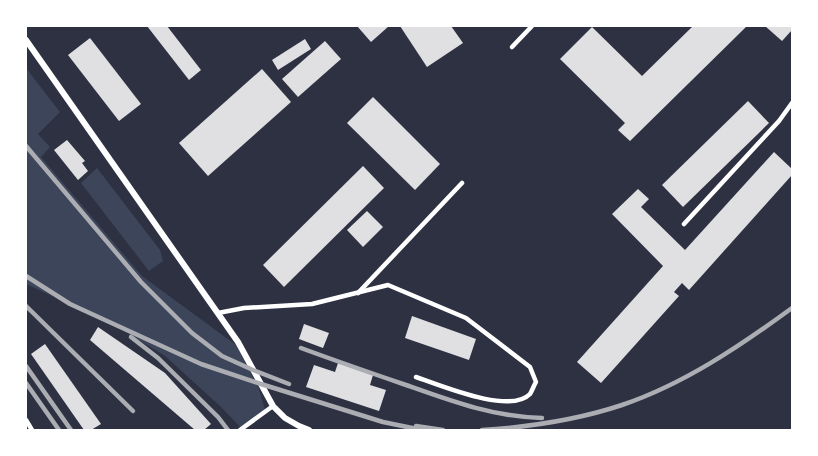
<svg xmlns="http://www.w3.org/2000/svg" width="818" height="456" font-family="'PT Sans Narrow',sans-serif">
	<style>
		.green { fill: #3c4559 }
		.building { fill: #e0e0e3 }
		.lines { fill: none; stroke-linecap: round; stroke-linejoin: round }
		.service { stroke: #fff; stroke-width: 4.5 }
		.minor { stroke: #fff; stroke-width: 6 }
		.rail { stroke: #abadb3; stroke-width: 4.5 }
	</style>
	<rect width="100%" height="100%" fill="#2d3142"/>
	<g class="green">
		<polygon points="26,68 60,112 38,134 50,147 41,157 142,276 236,345 259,389 265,410 242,429 221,407 165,356 111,323 26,284"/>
		<polygon points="97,168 160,250 163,261 149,271 81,183"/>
	</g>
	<g class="building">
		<polygon points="147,26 167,26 201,70 189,80"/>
		<polygon points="357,26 389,26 371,42"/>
		<polygon points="400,26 451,26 463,43 427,67"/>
		<polygon points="693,26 747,26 630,141 618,130 625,123 560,59 592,27 642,76"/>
		<polygon points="765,26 792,26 792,30 782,41"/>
		<polygon points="90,38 141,104 119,121 68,55"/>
		<polygon points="305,39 311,49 278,70 272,60"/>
		<polygon points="325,41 341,59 298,97 282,79"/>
		<polygon points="262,69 291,102 208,176 179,143"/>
		<polygon points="373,97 440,164 415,190 347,123"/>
		<polygon points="748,101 769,123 683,207 662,185"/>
		<polygon points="67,140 85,161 82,163 88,171 78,180 54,150"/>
		<polygon points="774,152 792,169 792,175 689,290 682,283 674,292 679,296 601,383 577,362 663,266 612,214 638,189 649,199 641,207 685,250"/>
		<polygon points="363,166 384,188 284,287 263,265"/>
		<polygon points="367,211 383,227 363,247 347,230"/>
		<polygon points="412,316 476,339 469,360 405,338"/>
		<polygon points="304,324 329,333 323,348 299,339"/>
		<polygon points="98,327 165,373 211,424 204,430 195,430 90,340"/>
		<polygon points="45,344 101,424 91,430 84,430 31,354"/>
		<polygon points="338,363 373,375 370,385 386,390 379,411 306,387 314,365 335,372"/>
	</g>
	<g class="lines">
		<g class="service">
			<polyline points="512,47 532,26"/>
			<polyline points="684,224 779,121 792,103"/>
			<polyline points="358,293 462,183"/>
			<path d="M218,313L244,308L312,304L388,285L466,318L530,367L536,382C534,385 532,391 530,394C510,415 440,385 416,377"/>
			<polyline points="26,420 32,430"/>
			<polyline points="240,430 273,406"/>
		</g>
		<polyline class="minor" points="26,40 238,342 273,406 285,418 299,426 309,430"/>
		<g class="rail">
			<polyline points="26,146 141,282 192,333 222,356 253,370 289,384"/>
			<polyline points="26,276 70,304 201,364 261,384 383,422 422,430"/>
			<polyline points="26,306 133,411"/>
			<polyline points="131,337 158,358 218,417 228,430"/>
			<path d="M301,348C336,361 371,373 406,385C451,401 494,417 542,418"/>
			<polyline points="26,366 71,430"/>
			<polyline points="26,383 59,430"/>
			<polyline points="416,426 443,430"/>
			<path d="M482,430C529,427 577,420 622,405C684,384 740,346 792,308"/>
		</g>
	</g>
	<rect width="818" height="456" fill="none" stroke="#ffffff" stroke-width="54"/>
</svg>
